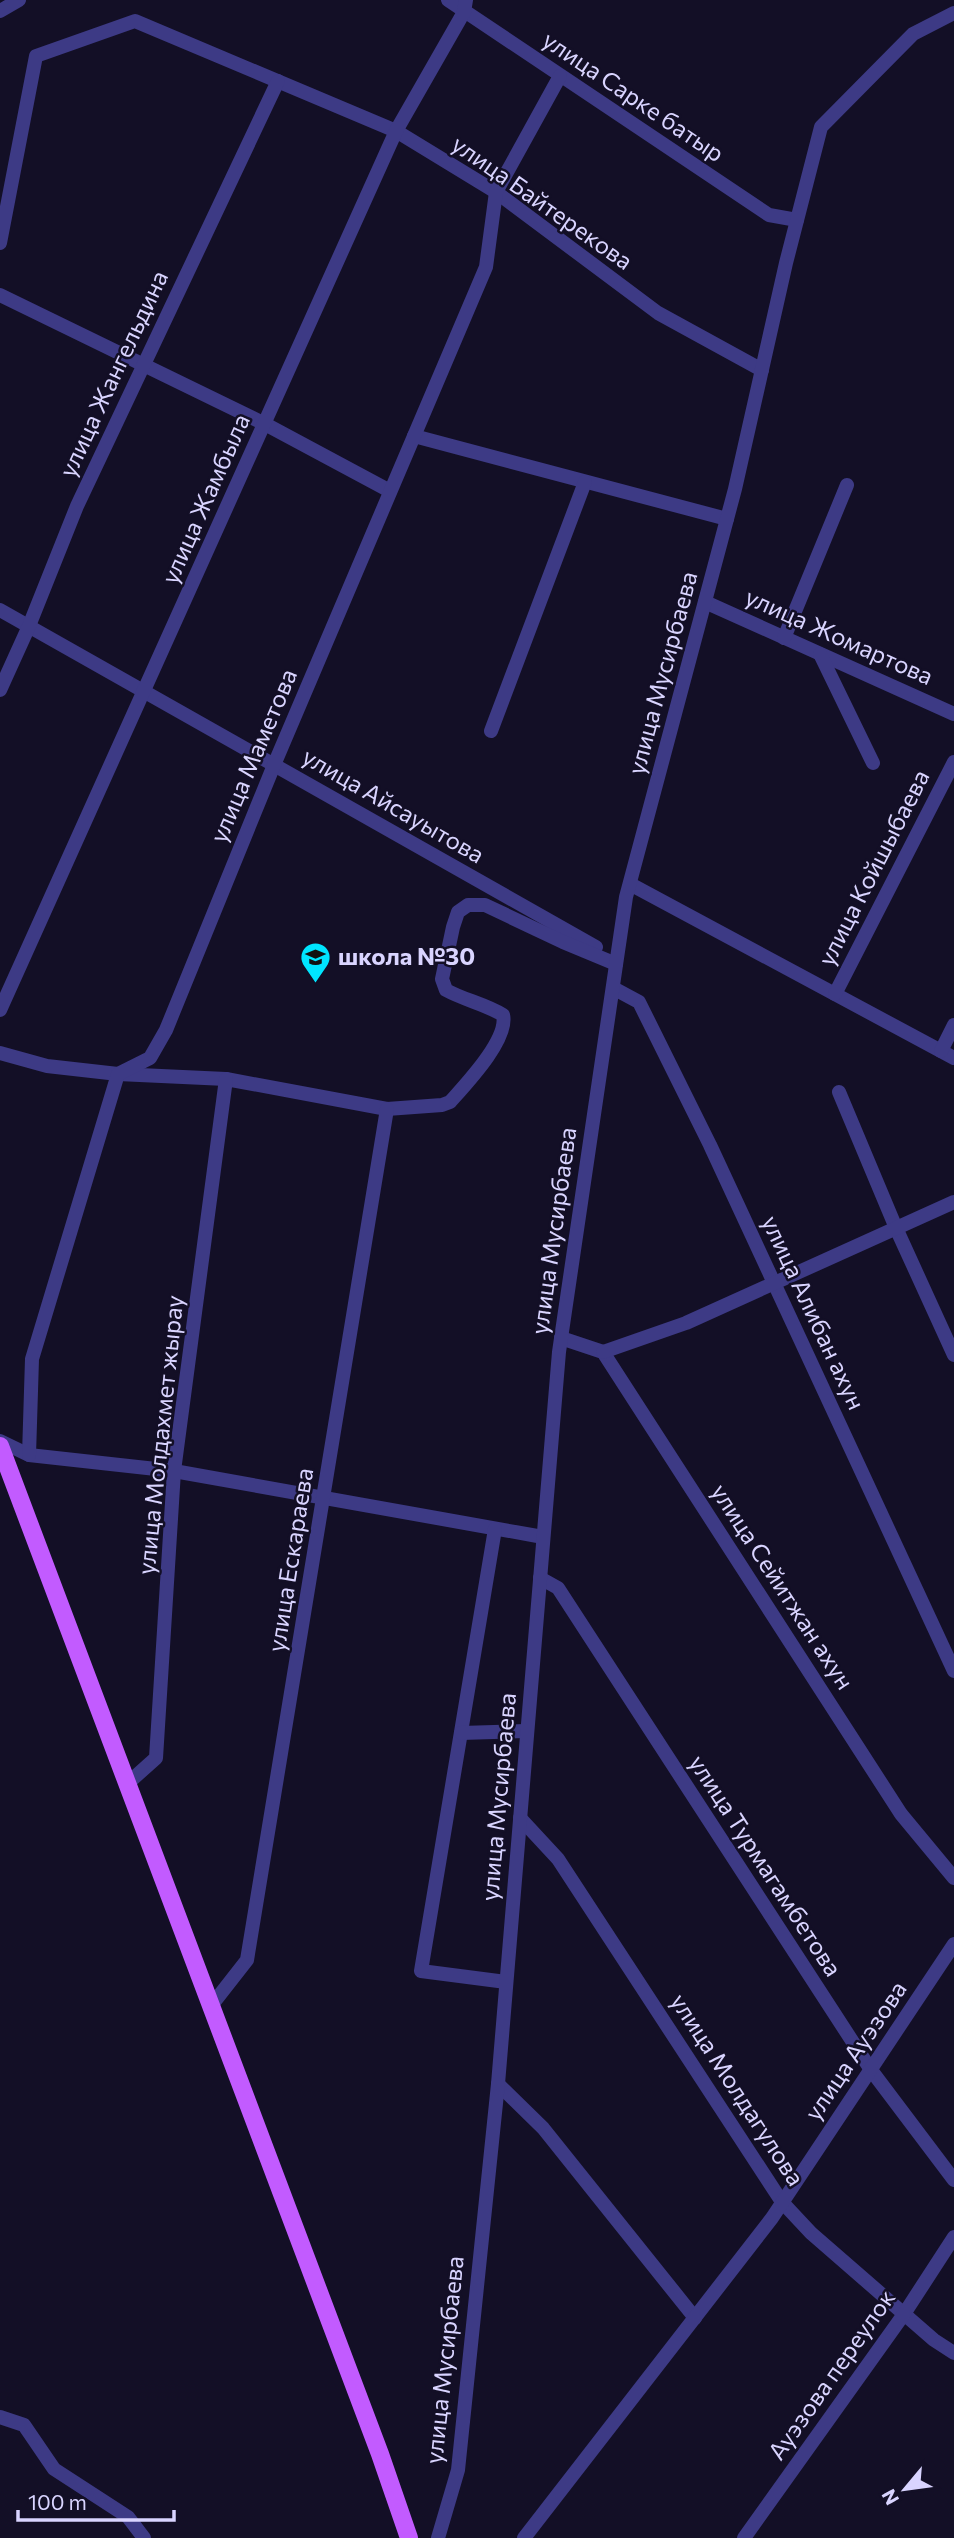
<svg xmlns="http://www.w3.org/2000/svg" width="954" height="2538" font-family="Commissioner,sans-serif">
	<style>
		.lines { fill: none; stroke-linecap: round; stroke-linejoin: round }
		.minor { stroke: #3d3a85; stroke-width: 14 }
		.major { stroke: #c25bff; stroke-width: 18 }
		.labels { text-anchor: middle; stroke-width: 5; stroke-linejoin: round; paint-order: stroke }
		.street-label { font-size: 24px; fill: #d9d4ff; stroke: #130f26 }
		.poi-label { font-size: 24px; font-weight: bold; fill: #d9d4ff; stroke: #130f26; text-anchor: start }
	</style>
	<rect width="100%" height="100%" fill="#130f26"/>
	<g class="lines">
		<g class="minor">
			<polyline points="448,0 769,215 797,220"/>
			<polyline points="0,11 19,0"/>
			<polyline points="0,243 36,56 135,21 396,131 496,192 658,313 762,370"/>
			<polyline points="0,295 265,424 390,491"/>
			<polyline points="414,436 727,519"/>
			<polyline points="705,602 954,714"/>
			<polyline points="0,610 596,947"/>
			<polyline points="784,638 847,485"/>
			<polyline points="820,654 873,763"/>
			<polyline points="0,690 29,626 77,506 278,81"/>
			<polyline points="491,731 585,482"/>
			<polyline points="630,884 954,1058"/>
			<polyline points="613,988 639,1002 710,1145 954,1671"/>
			<polyline points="835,994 954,762"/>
			<polyline points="0,1010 396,131 464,12 466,0"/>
			<polyline points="941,1051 954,1025"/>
			<path d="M0,1053L47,1066L118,1074L226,1079L387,1109L442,1105L450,1102C466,1084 509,1039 503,1015C485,1004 464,1000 446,990L442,979L453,927L458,912L468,905H485L563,942L616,964"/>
			<polyline points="839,1092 896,1228 954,1355"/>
			<polyline points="561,1338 603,1352 901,1814 954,1878"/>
			<polyline points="603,1352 686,1323 954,1202"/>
			<polyline points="0,1441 29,1455 174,1471 543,1537"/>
			<polyline points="29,1455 32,1359 118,1074 150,1058 166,1030 274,765 486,267 496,192 560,76"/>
			<polyline points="495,1529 421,1971 506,1982"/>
			<polyline points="540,1578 558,1588 871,2070 954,2180"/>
			<polyline points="461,1733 527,1731"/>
			<polyline points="127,1784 156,1758 174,1471 226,1079"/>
			<polyline points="520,1818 558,1859 782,2202 811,2233 934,2340 954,2353"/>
			<polyline points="211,2006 247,1960 387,1109"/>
			<polyline points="498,2084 543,2128 695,2318"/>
			<polyline points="0,2417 24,2425 54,2469 128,2517 144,2538"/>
			<polyline points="438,2538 458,2470 498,2084 559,1352 626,897 735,489 786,263 821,127 913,34 954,13"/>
			<polyline points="524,2538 772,2218 954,1944"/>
			<polyline points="744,2538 904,2314 954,2237"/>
		</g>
		<polyline class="major" points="0,1446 380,2454 409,2538"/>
	</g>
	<defs>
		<symbol id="school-pin" viewBox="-11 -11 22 30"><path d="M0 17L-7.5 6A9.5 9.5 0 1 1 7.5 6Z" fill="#00e5ff" stroke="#130f26"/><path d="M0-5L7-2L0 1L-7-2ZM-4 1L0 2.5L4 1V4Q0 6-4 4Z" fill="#111"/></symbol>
	</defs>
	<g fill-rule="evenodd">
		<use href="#school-pin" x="298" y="940" width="35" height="47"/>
	</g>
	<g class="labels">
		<g class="street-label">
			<text transform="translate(633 97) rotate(34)" y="8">улица Сарке батыр</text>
			<text transform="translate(542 203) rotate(35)" y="8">улица Байтерекова</text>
			<text transform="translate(114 374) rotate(-65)" y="8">улица Жангельдина</text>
			<text transform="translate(206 499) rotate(-66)" y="8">улица Жамбыла</text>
			<text transform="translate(839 637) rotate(24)" y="8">улица Жомартова</text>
			<text transform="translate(663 673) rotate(-75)" y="8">улица Мусирбаева</text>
			<text transform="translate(254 756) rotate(-67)" y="8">улица Маметова</text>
			<text transform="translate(393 806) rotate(30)" y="8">улица Айсауытова</text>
			<text transform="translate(874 868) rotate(-63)" y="8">улица Койшыбаева</text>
			<text transform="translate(554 1231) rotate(-82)" y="8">улица Мусирбаева</text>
			<text transform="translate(813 1313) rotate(65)" y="8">улица Алибан ахун</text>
			<text transform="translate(161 1435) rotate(-84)" y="8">улица Молдахмет жырау</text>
			<text transform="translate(291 1560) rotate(-81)" y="8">улица Ескараева</text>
			<text transform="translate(782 1587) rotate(57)" y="8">улица Сейитжан ахун</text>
			<text transform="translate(499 1797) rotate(-85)" y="8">улица Мусирбаева</text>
			<text transform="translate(765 1866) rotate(57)" y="8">улица Турмагамбетова</text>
			<text transform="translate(856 2051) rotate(-56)" y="8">улица Ауэзова</text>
			<text transform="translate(737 2090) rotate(57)" y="8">улица Молдагулова</text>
			<text transform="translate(445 2360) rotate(-84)" y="8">улица Мусирбаева</text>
			<text transform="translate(832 2375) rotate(-55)" y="8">Ауэзова переулок</text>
		</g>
		<g class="poi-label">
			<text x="338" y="965">школа №30</text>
		</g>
	</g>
	<g transform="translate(905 2489) rotate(241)" stroke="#130f26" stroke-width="5" paint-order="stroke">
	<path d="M0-5L12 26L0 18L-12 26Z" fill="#d9d4ff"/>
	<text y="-10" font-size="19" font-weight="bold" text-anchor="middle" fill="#d9d4ff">N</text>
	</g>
	<path d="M18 2510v10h156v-10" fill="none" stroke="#d9d4ff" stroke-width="3.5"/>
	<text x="28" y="2510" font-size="21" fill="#d9d4ff" stroke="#130f26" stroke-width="5" paint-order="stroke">100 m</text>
</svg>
